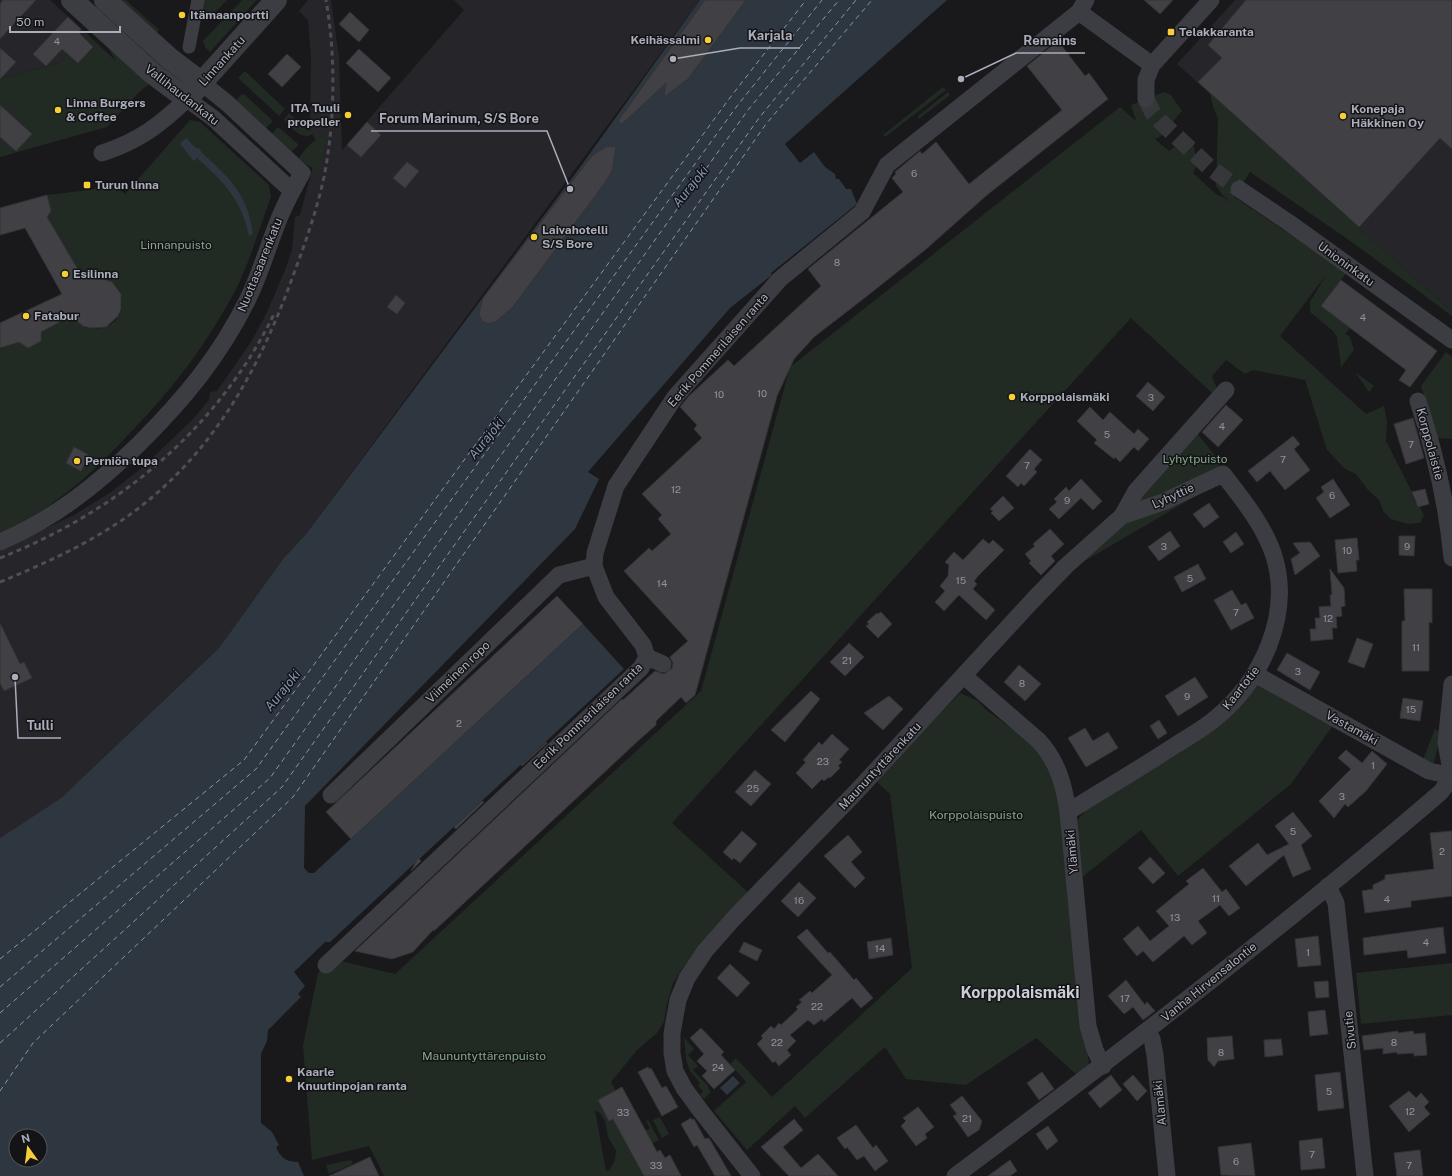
<svg xmlns="http://www.w3.org/2000/svg" width="1452" height="1176" font-family="'Public Sans',sans-serif">
	<style>
		.built { fill: #262529 }
		.green { fill: #212a23; fill-rule: evenodd }
		.water { fill: #2e3640; fill-rule: evenodd }
		.lines { fill: none; stroke-linecap: round; stroke-linejoin: round }
		.ferry { stroke: #8297b6; stroke-width: 1; stroke-dasharray: 5 4; stroke-linecap: butt }
		.building { fill: #414145; stroke: #343337 }
		.minor-tunnel { stroke: #36373b; stroke-width: 17; stroke-dasharray: 17 8; stroke-linecap: butt }
		.pedestrian { stroke: #3c3c43; stroke-width: 13 }
		.minor { stroke: #3c3c43; stroke-width: 17 }
		.tertiary { stroke: #3c3c43; stroke-width: 22 }
		.rail { stroke: #4d4e56; stroke-width: 3; stroke-dasharray: 5 4; stroke-linecap: butt }
		.poi-dot { fill: #f6ce37; stroke: #141417; stroke-width: 1.5 }
		.labels { text-anchor: middle; stroke-width: 3; stroke-linejoin: round; paint-order: stroke }
		.number-label { font-size: 10px; fill: #90939e }
		.poi-label { font-size: 12px; font-weight: bold; fill: #abaebb; stroke: #141417; text-anchor: start }
		.street-label { font-size: 12px; fill: #abaebb; stroke: #141417 }
		.park-label { font-size: 12px; fill: #82a689; stroke: #141417 }
		.water-label { font-size: 13px; font-style: italic; fill: #8297b6; stroke: #141417 }
		.district-label { font-size: 16px; font-weight: bold; fill: #ccced7; stroke: #141417 }
		.leader { fill: none; stroke: #abaebb; stroke-width: 1.5 }
		.callout-dot { fill: #abaebb; stroke: #141417; stroke-width: 1.5 }
		.callout-label { font-size: 13px; text-anchor: middle; font-weight: bold; fill: #abaebb; stroke: #141417; stroke-width: 3; stroke-linejoin: round; paint-order: stroke }
	</style>
	<rect width="100%" height="100%" fill="#19191b"/>
	<g class="built">
		<polygon points="0,0 50,0 86,33 59,63 0,79"/>
		<polygon points="308,0 331,0 339,57 342,150 464,10 454,0 700,0 306,534 283,559 219,648 61,798 0,838 0,550 74,515 111,492 144,466 192,420 209,400 210,392 217,391 251,342 267,312 285,270 292,250 295,217 300,215 312,170 316,141 310,129 311,59 308,20 299,11"/>
		<polygon points="1235,0 1452,0 1452,312 1177,64"/>
	</g>
	<g class="green">
		<polygon points="116,0 126,0 159,30 155,34"/>
		<polygon points="204,0 227,0 207,21 200,15"/>
		<polygon points="242,0 257,0 210,52 205,47 203,41"/>
		<polygon points="86,33 116,61 109,49 149,84 139,92 107,127 0,157 0,79 59,63"/>
		<polygon points="245,71 285,109 279,116 238,78"/>
		<polygon points="943,87 946,90 885,137 883,135"/>
		<polygon points="948,92 950,95 919,119 917,117"/>
		<path d="M1164,92L1171,95L1182,111L1160,137L1155,139L1169,151L1186,139L1192,141C1195,150 1199,164 1193,173L1216,194L1232,202L1223,196L1216,186L1218,118L1213,107L1210,93L1452,312V316L1356,245L1250,172L1234,197L1347,272L1321,306L1350,328L1345,334L1350,337L1354,350L1341,367L1337,337L1333,331L1310,312V302L1326,275L1280,336L1366,414L1384,406L1387,421L1386,441L1412,492L1415,503H1417L1424,515L1420,523L1408,524L1391,519L1383,511L1379,500L1368,490L1356,474L1345,469L1327,450L1305,380L1253,370L1245,374L1226,360L1212,376L1217,389L1213,394L1131,318L672,823L750,894L685,965L673,983L667,1004L664,1022L657,1033L637,1050L611,1082L616,1091L613,1119L626,1142L650,1128L646,1121L648,1120L659,1140L632,1153L649,1176H384L369,1146L312,1160L303,1046L318,973L333,959L395,974L701,691L790,367L1120,107L1136,121L1131,105ZM595,1110L601,1114L605,1121L608,1137L616,1151L615,1160L610,1170L606,1171Z"/>
		<polygon points="242,94 245,95 272,120 272,122 266,128 236,100"/>
		<path d="M289,113L308,131L310,129L313,134C301,141 293,128 284,120Z"/>
		<path d="M190,120L200,122L269,185L271,197C260,226 252,255 239,283C211,339 173,389 129,434C92,474 51,511 0,533V349L19,342L28,348L41,341V332L73,314C76,318 79,323 83,326C88,329 96,329 102,328C137,319 123,266 84,280L47,217L51,210L47,195L89,190L113,184L125,194Z"/>
		<polygon points="278,127 298,144 298,146 291,152 272,134"/>
		<path d="M326,138L321,172L320,173L298,159C305,151 313,136 326,138Z"/>
		<polygon points="1446,352 1452,357 1452,439 1437,438 1421,386"/>
		<polygon points="1355,372 1374,386 1369,392"/>
		<polygon points="1196,432 1220,462 1219,467 1193,482 1139,504 1143,488"/>
		<polygon points="1216,484 1083,562 1086,558 1125,524"/>
		<polygon points="1260,682 1334,724 1291,784 1178,876 1141,830 1080,879 1075,823 1092,803"/>
		<polygon points="960,693 978,701 985,709 1039,748 1061,795 1089,1066 1077,1075 1036,1038 966,1085 906,1079 885,1047 805,1118 795,1106 747,1150 714,1111 746,1082 730,1064 736,1058 772,1097 912,968 890,794 877,782 877,778"/>
		<polygon points="1435,729 1441,733 1434,763 1430,765 1422,762"/>
		<polygon points="1452,963 1452,1015 1361,1024 1356,973"/>
		<polygon points="684,1037 694,1049 688,1055 698,1066 693,1070 709,1087 708,1088 711,1092 704,1099 700,1095 703,1091 698,1086 700,1083 690,1071 686,1059"/>
		<polygon points="660,1117 669,1134 662,1138 653,1120"/>
		<polygon points="351,1160 353,1164 329,1174 326,1165"/>
	</g>
	<g class="water">
		<path d="M700,0H947L785,144L800,163L814,152L825,167L835,174L836,179H839L846,189H851L857,204L771,273L772,275L730,308L588,472L599,479L575,529L305,806L304,868L309,873H314L583,624L624,669L330,942H325L294,972L305,986L298,994L301,997L268,1030L267,1041L261,1054V1123L272,1132L279,1145L276,1147C280,1157 286,1162 298,1162L304,1176H0V838L61,798L219,648L283,559L306,534L578,170ZM16,1136H40V1160H16Z"/>
		<path d="M186,138L196,148H199L202,153C230,178 248,195 253,234L249,236C241,199 224,182 197,158L194,161C188,156 186,150 180,144Z"/>
		<polygon points="733,1076 740,1083 727,1095 720,1088"/>
	</g>
	<g class="lines">
		<g class="ferry">
			<polyline points="0,959 244,760 729,99 806,0"/>
			<polyline points="0,987 256,769 737,106 822,0"/>
			<polyline points="0,1013 270,778 748,110 839,0"/>
			<polyline points="0,1043 282,787 759,118 856,0"/>
			<polyline points="0,1091 33,1043 293,797 766,124 872,0"/>
		</g>
	</g>
	<g class="building">
		<polygon points="3,0 36,0 0,39 0,4"/>
		<polygon points="705,0 746,0 688,79 664,97 666,83 622,124 618,121"/>
		<polygon points="1144,0 1173,0 1160,14"/>
		<polygon points="1246,0 1452,0 1452,149 1440,138 1359,227 1198,82 1222,58 1208,45"/>
		<polygon points="350,12 369,30 359,42 339,24"/>
		<polygon points="68,17 81,29 78,32 93,47 78,63 62,49 46,66 33,54"/>
		<polygon points="1058,41 1085,76 1089,73 1108,99 987,195 925,250 867,296 814,337 794,359 777,396 695,695 686,703 681,697 656,721 656,725 639,740 434,931 433,930 413,952 392,959 355,951 622,699 623,700 655,671 664,674 672,668 673,663 670,657 688,641 624,571 649,548 652,551 671,534 658,519 662,515 642,494 702,438 694,429 697,425 680,407 689,396 728,360 734,366 821,286 808,269 903,192 892,178 896,174 895,172 920,151 922,154 936,142 969,184 1062,110 1027,66"/>
		<polygon points="0,48 16,62 0,79"/>
		<polygon points="359,49 391,78 378,92 346,63"/>
		<polygon points="287,54 301,67 282,87 268,74"/>
		<polygon points="0,105 32,134 16,151 0,137"/>
		<polygon points="367,122 381,135 361,157 347,145"/>
		<polygon points="616,146 612,171 604,184 512,308 495,322 489,324 482,321 479,314 483,298 588,161 593,155 606,147"/>
		<polygon points="407,162 419,171 405,188 393,178"/>
		<polygon points="47,195 51,211 47,217 83,278 98,277 112,282 121,294 121,309 118,316 106,327 91,328 83,326 71,316 41,332 41,341 28,348 19,342 0,348 0,323 62,294 25,228 0,235 0,208"/>
		<polygon points="1341,280 1437,351 1410,387 1399,380 1406,370 1321,306"/>
		<polygon points="396,295 405,303 397,314 387,307"/>
		<polygon points="1148,382 1165,397 1153,411 1136,396"/>
		<polygon points="1226,405 1243,420 1218,447 1202,432"/>
		<polygon points="1090,407 1103,420 1110,412 1134,434 1138,429 1149,439 1138,451 1134,447 1120,462 1115,457 1114,459 1094,443 1097,440 1077,421"/>
		<polygon points="1413,418 1424,458 1406,464 1394,424"/>
		<polygon points="1293,436 1300,444 1294,449 1310,470 1285,490 1270,471 1257,482 1248,471"/>
		<polygon points="74,447 89,455 81,471 66,463"/>
		<polygon points="1030,449 1042,460 1034,469 1037,472 1024,486 1021,483 1018,487 1006,476"/>
		<polygon points="1081,479 1102,501 1093,510 1081,498 1059,519 1049,509 1057,502 1054,499 1066,487 1069,491"/>
		<polygon points="1333,479 1350,505 1330,518 1316,498 1324,492 1321,487"/>
		<polygon points="1425,489 1429,504 1418,507 1412,492"/>
		<polygon points="1003,496 1014,508 999,521 991,513 993,511 990,509"/>
		<polygon points="1209,503 1219,517 1204,528 1193,514"/>
		<polygon points="1050,529 1064,544 1051,556 1055,561 1041,575 1029,563 1031,561 1025,554 1035,546 1033,544"/>
		<polygon points="1170,531 1180,546 1159,561 1148,547"/>
		<polygon points="1236,532 1244,544 1231,553 1223,542"/>
		<polygon points="1399,536 1415,536 1414,556 1399,555"/>
		<polygon points="1357,538 1359,560 1356,560 1357,571 1338,573 1335,540"/>
		<polygon points="983,539 989,544 993,540 1004,550 979,575 974,581 977,584 973,589 995,610 986,620 959,595 944,611 935,602 945,591 940,586 948,576 949,565 945,562 954,552 963,560"/>
		<polygon points="1310,542 1320,556 1295,575 1291,559 1300,553 1293,543"/>
		<polygon points="1198,564 1206,579 1182,592 1174,577"/>
		<polygon points="1330,569 1344,588 1345,606 1341,607 1342,616 1336,617 1337,628 1332,628 1333,639 1311,641 1310,629 1316,629 1315,618 1320,618 1319,607 1331,606 1330,595 1332,595"/>
		<polygon points="1404,589 1432,589 1432,623 1429,622 1429,671 1402,671 1402,621 1405,621"/>
		<polygon points="1232,590 1241,605 1246,603 1254,618 1231,630 1214,600"/>
		<polygon points="557,596 583,624 351,839 326,812"/>
		<polygon points="881,612 892,624 878,638 866,626 869,624 867,622 877,613 878,614"/>
		<polygon points="0,623 20,664 24,662 32,678 4,691 0,683"/>
		<polygon points="1357,638 1373,644 1364,668 1348,662"/>
		<polygon points="849,643 864,657 845,676 830,662"/>
		<polygon points="1287,653 1320,672 1310,690 1277,670"/>
		<polygon points="1019,665 1041,684 1025,701 1004,682"/>
		<polygon points="1195,677 1208,697 1178,716 1165,696"/>
		<polygon points="811,691 820,699 785,742 771,730"/>
		<polygon points="889,696 903,709 883,730 864,713"/>
		<polygon points="1403,698 1423,701 1420,721 1400,718"/>
		<polygon points="1159,720 1167,733 1158,739 1150,726"/>
		<polygon points="1085,728 1093,741 1108,732 1118,748 1086,767 1068,738"/>
		<polygon points="832,734 849,749 839,760 842,762 838,766 840,768 830,778 829,777 824,781 822,779 812,789 796,773 806,762 803,760 819,742 822,745"/>
		<polygon points="546,742 547,743 522,766 521,765"/>
		<polygon points="1346,750 1362,763 1372,751 1387,764 1366,791 1348,807 1345,804 1334,818 1319,801 1351,769 1338,758"/>
		<polygon points="755,770 771,784 751,806 735,792"/>
		<polygon points="482,801 484,802 456,829 454,827"/>
		<polygon points="1293,812 1312,836 1301,845 1311,869 1293,877 1284,855 1246,886 1229,866 1258,843 1267,855 1289,844 1275,826"/>
		<polygon points="742,831 757,844 740,863 734,858 732,860 723,852"/>
		<polygon points="1452,831 1452,896 1411,901 1411,907 1365,913 1362,891 1373,889 1373,885 1385,879 1385,875 1434,869 1430,833"/>
		<polygon points="848,835 862,852 851,862 865,878 855,888 824,856"/>
		<polygon points="1150,857 1165,873 1153,884 1138,868"/>
		<polygon points="418,858 421,861 411,871"/>
		<polygon points="1203,868 1222,892 1226,889 1240,908 1229,916 1220,905 1198,921 1207,933 1192,945 1184,936 1153,962 1143,951 1137,956 1123,939 1138,926 1150,941 1169,926 1156,911 1189,884 1186,881"/>
		<polygon points="799,882 816,898 798,917 781,901"/>
		<polygon points="1443,927 1446,953 1408,958 1407,950 1364,955 1363,938"/>
		<polygon points="807,929 828,953 830,952 854,980 856,978 873,998 861,1008 852,998 824,1022 822,1019 814,1025 808,1020 790,1035 796,1041 787,1050 791,1055 779,1066 775,1061 773,1063 757,1044 763,1038 761,1036 771,1026 774,1029 779,1023 781,1025 798,1009 796,1007 802,1002 799,1000 810,991 812,993 832,975 797,937"/>
		<polygon points="1318,936 1321,965 1298,967 1295,939"/>
		<polygon points="891,938 893,955 869,959 867,942"/>
		<polygon points="744,942 762,950 757,961 739,952"/>
		<polygon points="730,964 750,983 737,997 717,978"/>
		<polygon points="1126,980 1145,1005 1147,1002 1155,1011 1143,1020 1133,1007 1124,1014 1108,996"/>
		<polygon points="1328,981 1329,997 1316,998 1314,982"/>
		<polygon points="1325,1010 1328,1034 1310,1036 1308,1012"/>
		<polygon points="701,1028 724,1052 721,1055 735,1070 714,1089 702,1076 707,1071 697,1061 704,1054 690,1038"/>
		<polygon points="1398,1031 1398,1033 1413,1031 1414,1034 1425,1033 1427,1055 1414,1056 1414,1053 1397,1054 1397,1052 1383,1054 1383,1048 1364,1050 1362,1036"/>
		<polygon points="1232,1036 1234,1059 1218,1061 1214,1067 1208,1060 1207,1038"/>
		<polygon points="1281,1039 1283,1055 1265,1057 1264,1040"/>
		<polygon points="648,1067 649,1069 651,1068 662,1088 666,1086 678,1107 662,1116 638,1072"/>
		<polygon points="1042,1072 1054,1089 1039,1100 1027,1083"/>
		<polygon points="1340,1072 1344,1108 1318,1111 1315,1075"/>
		<polygon points="1111,1075 1122,1090 1100,1108 1088,1093"/>
		<polygon points="1133,1075 1147,1091 1137,1101 1123,1084"/>
		<polygon points="622,1087 657,1152 660,1150 665,1158 670,1155 681,1176 644,1176 613,1119 609,1121 598,1100"/>
		<polygon points="1409,1091 1416,1098 1421,1093 1429,1102 1424,1107 1430,1114 1409,1132 1389,1106"/>
		<polygon points="962,1096 982,1121 979,1130 968,1137 953,1116 957,1114 950,1105"/>
		<polygon points="918,1107 934,1127 925,1134 927,1138 916,1146 901,1126 906,1121 903,1118"/>
		<polygon points="691,1118 692,1120 694,1119 705,1139 709,1138 731,1176 715,1176 697,1145 694,1147 681,1124"/>
		<polygon points="794,1119 803,1130 783,1147 801,1168 818,1154 838,1176 789,1176 761,1147"/>
		<polygon points="856,1125 873,1148 876,1145 888,1161 875,1171 864,1156 857,1160 847,1147 845,1149 837,1138"/>
		<polygon points="1048,1126 1058,1141 1047,1150 1036,1134"/>
		<polygon points="1322,1138 1325,1168 1301,1170 1299,1141"/>
		<polygon points="1251,1143 1255,1176 1221,1175 1218,1147"/>
		<polygon points="1420,1150 1423,1176 1397,1176 1394,1153"/>
		<polygon points="370,1157 379,1176 329,1176"/>
		<polygon points="1010,1160 1017,1171 1010,1176 988,1176"/>
	</g>
	<g class="lines">
		<polyline class="minor-tunnel" points="1146,99 1153,113 1160,121 1208,166 1239,189"/>
		<polyline class="pedestrian" points="189,47 198,0"/>
		<g class="minor">
			<polyline points="1079,12 1152,65"/>
			<polyline points="1146,99 1146,80 1152,65 1211,0"/>
			<path d="M102,153C139,141 160,125 187,99L213,118L292,191"/>
			<polyline points="1239,189 1288,222 1452,340"/>
			<path d="M1418,401C1435,452 1447,504 1452,558"/>
			<path d="M0,542C54,519 98,484 140,443C184,399 219,357 247,301C260,275 268,246 279,219C285,203 294,188 302,173L227,103L202,83"/>
			<polyline points="647,657 663,664"/>
			<polyline points="1255,674 1429,771 1452,776"/>
			<path d="M964,676L1039,741C1058,762 1064,785 1068,812L1088,1026L1095,1050L1103,1066"/>
			<polyline points="1452,776 1446,743 1452,684"/>
			<polyline points="331,795 559,575 594,566"/>
			<path d="M1068,812C1103,790 1139,769 1174,746C1188,737 1203,729 1216,718C1262,680 1292,615 1274,556C1264,525 1242,499 1223,474L1163,502L1122,516"/>
			<polyline points="1328,886 1336,903 1365,1176"/>
			<polyline points="326,965 641,668 647,657 643,645 606,597 594,566 595,553 616,486 675,397 780,279 862,212 887,165 1079,12 1086,0"/>
			<polyline points="1147,1031 1152,1039 1155,1055 1167,1176"/>
			<polyline points="752,1176 700,1110 684,1088 675,1071 672,1053 672,1033 678,1000 687,978 705,951 735,917 856,792 1033,600 1066,566 1122,516 1136,491 1226,390"/>
			<path d="M955,1176C1121,1052 1285,926 1441,792L1452,776"/>
		</g>
		<g class="tertiary">
			<polyline points="72,0 152,73 187,99 276,0"/>
			<polyline points="105,0 169,58 202,83"/>
		</g>
		<g class="rail">
			<path d="M0,558C119,511 219,428 275,312"/>
			<path d="M0,582C56,559 112,533 157,493C221,437 261,363 290,284C303,249 316,214 324,177C335,121 336,57 326,0"/>
		</g>
	</g>
	<g class="poi-dot">
		<circle cx="182" cy="15" r="4"/>
		<rect x="1167" y="28" width="8" height="8" rx="2"/>
		<circle cx="708" cy="40" r="4"/>
		<circle cx="58" cy="110" r="4"/>
		<circle cx="348" cy="115" r="4"/>
		<circle cx="1343" cy="116" r="4"/>
		<rect x="83" y="181" width="8" height="8" rx="2"/>
		<circle cx="534" cy="237" r="4"/>
		<circle cx="65" cy="274" r="4"/>
		<circle cx="26" cy="316" r="4"/>
		<circle cx="1012" cy="397" r="4"/>
		<circle cx="77" cy="461" r="4"/>
		<circle cx="289" cy="1079" r="4"/>
	</g>
	<g class="labels">
		<g class="number-label">
			<text x="57" y="45">4</text>
			<text x="914" y="177">6</text>
			<text x="837" y="266">8</text>
			<text x="1363" y="321">4</text>
			<text x="762" y="397">10</text>
			<text x="719" y="398">10</text>
			<text x="1151" y="401">3</text>
			<text x="1222" y="430">4</text>
			<text x="1107" y="438">5</text>
			<text x="1411" y="448">7</text>
			<text x="1283" y="463">7</text>
			<text x="1027" y="469">7</text>
			<text x="676" y="493">12</text>
			<text x="1332" y="499">6</text>
			<text x="1067" y="504">9</text>
			<text x="1164" y="550">3</text>
			<text x="1407" y="550">9</text>
			<text x="1347" y="554">10</text>
			<text x="1190" y="582">5</text>
			<text x="961" y="584">15</text>
			<text x="662" y="587">14</text>
			<text x="1236" y="616">7</text>
			<text x="1328" y="622">12</text>
			<text x="1416" y="651">11</text>
			<text x="847" y="664">21</text>
			<text x="1298" y="675">3</text>
			<text x="1022" y="687">8</text>
			<text x="1187" y="700">9</text>
			<text x="1411" y="713">15</text>
			<text x="459" y="727">2</text>
			<text x="823" y="765">23</text>
			<text x="1373" y="769">1</text>
			<text x="753" y="792">25</text>
			<text x="1342" y="800">3</text>
			<text x="1293" y="835">5</text>
			<text x="1442" y="855">2</text>
			<text x="1216" y="902">11</text>
			<text x="1387" y="903">4</text>
			<text x="799" y="904">16</text>
			<text x="1175" y="921">13</text>
			<text x="1426" y="946">4</text>
			<text x="880" y="952">14</text>
			<text x="1308" y="956">1</text>
			<text x="1125" y="1002">17</text>
			<text x="817" y="1010">22</text>
			<text x="777" y="1046">22</text>
			<text x="1394" y="1046">8</text>
			<text x="1221" y="1056">8</text>
			<text x="718" y="1071">24</text>
			<text x="1329" y="1095">5</text>
			<text x="1410" y="1115">12</text>
			<text x="623" y="1116">33</text>
			<text x="967" y="1122">21</text>
			<text x="1312" y="1158">7</text>
			<text x="1236" y="1165">6</text>
			<text x="656" y="1169">33</text>
			<text x="1409" y="1169">7</text>
		</g>
		<g class="poi-label">
			<text x="190" y="19">Itämaanportti</text>
			<text x="1179" y="36">Telakkaranta</text>
			<text x="700" y="44" text-anchor="end">Keihässalmi</text>
			<text x="66" y="107">Linna Burgers<tspan x="66" dy="14">&amp; Coffee</tspan></text>
			<text x="340" y="112" text-anchor="end">ITA Tuuli<tspan x="340" dy="14">propeller</tspan></text>
			<text x="1351" y="113">Konepaja<tspan x="1351" dy="14">Häkkinen Oy</tspan></text>
			<text x="95" y="189">Turun linna</text>
			<text x="542" y="234">Laivahotelli<tspan x="542" dy="14">S/S Bore</tspan></text>
			<text x="73" y="278">Esilinna</text>
			<text x="34" y="320">Fatabur</text>
			<text x="1020" y="401">Korppolaismäki</text>
			<text x="85" y="465">Perniön tupa</text>
			<text x="297" y="1076">Kaarle<tspan x="297" dy="14">Knuutinpojan ranta</tspan></text>
		</g>
		<g class="street-label">
			<text transform="translate(222 61) rotate(-48)" y="4">Linnankatu</text>
			<text transform="translate(182 95) rotate(38)" y="4">Vallihaudankatu</text>
			<text transform="translate(1346 264) rotate(36)" y="4">Unioninkatu</text>
			<text transform="translate(260 265) rotate(-68)" y="4">Nuottasaarenkatu</text>
			<text transform="translate(718 350) rotate(-49)" y="4">Eerik Pommerilaisen ranta</text>
			<text transform="translate(1430 444) rotate(75)" y="4">Korppolaistie</text>
			<text transform="translate(1173 496) rotate(-24)" y="4">Lyhyttie</text>
			<text transform="translate(458 672) rotate(-44)" y="4">Viimeinen ropo</text>
			<text transform="translate(1241 688) rotate(-52)" y="4">Kaartotie</text>
			<text transform="translate(588 716) rotate(-44)" y="4">Eerik Pommerilaisen ranta</text>
			<text transform="translate(1352 728) rotate(29)" y="4">Vastamäki</text>
			<text transform="translate(880 766) rotate(-47)" y="4">Maununtyttärenkatu</text>
			<text transform="translate(1072 852) rotate(-95)" y="4">Ylämäki</text>
			<text transform="translate(1209 982) rotate(-39)" y="4">Vanha Hirvensalontie</text>
			<text transform="translate(1350 1030) rotate(-96)" y="4">Sivutie</text>
			<text transform="translate(1160 1103) rotate(-96)" y="4">Alamäki</text>
		</g>
		<g class="park-label">
			<text x="176" y="249">Linnanpuisto</text>
			<text x="1195" y="463">Lyhytpuisto</text>
			<text x="976" y="819">Korppolaispuisto</text>
			<text x="484" y="1060">Maununtyttärenpuisto</text>
		</g>
		<g class="water-label">
			<text transform="translate(690 186) rotate(-51)" y="5">Aurajoki</text>
			<text transform="translate(486 438) rotate(-51)" y="5">Aurajoki</text>
			<text transform="translate(282 690) rotate(-51)" y="5">Aurajoki</text>
		</g>
		<g class="district-label">
			<text x="1020" y="998">Korppolaismäki</text>
		</g>
	</g>
	<path class="leader" d="M673 59L740 48H800M961 79L1016 53H1085M570 189L547 131H371M15 677L18 738H61"/>
	<g class="callout-dot">
		<circle cx="673" cy="59" r="4"/>
		<circle cx="961" cy="79" r="4"/>
		<circle cx="570" cy="189" r="4"/>
		<circle cx="15" cy="677" r="4"/>
	</g>
	<g class="callout-label">
		<text x="770" y="40">Karjala</text>
		<text x="1050" y="45">Remains</text>
		<text x="459" y="123">Forum Marinum, S/S Bore</text>
		<text x="40" y="730">Tulli</text>
	</g>
	<g transform="translate(28 1148) rotate(346)"><circle r="19" fill="#141417" stroke="#505259"/>
	<path d="M0-3L7 15L0 10L-7 15Z" fill="#f6ce37"/>
	<text y="-6" font-size="11" font-weight="bold" text-anchor="middle" fill="#abaebb">N</text>
	</g>
	<path d="M10 26v6h110v-6" fill="none" stroke="#abaebb" stroke-width="2"/>
	<text x="16" y="26" font-size="12" fill="#abaebb" stroke="#141417" stroke-width="3" paint-order="stroke">50 m</text>
</svg>
